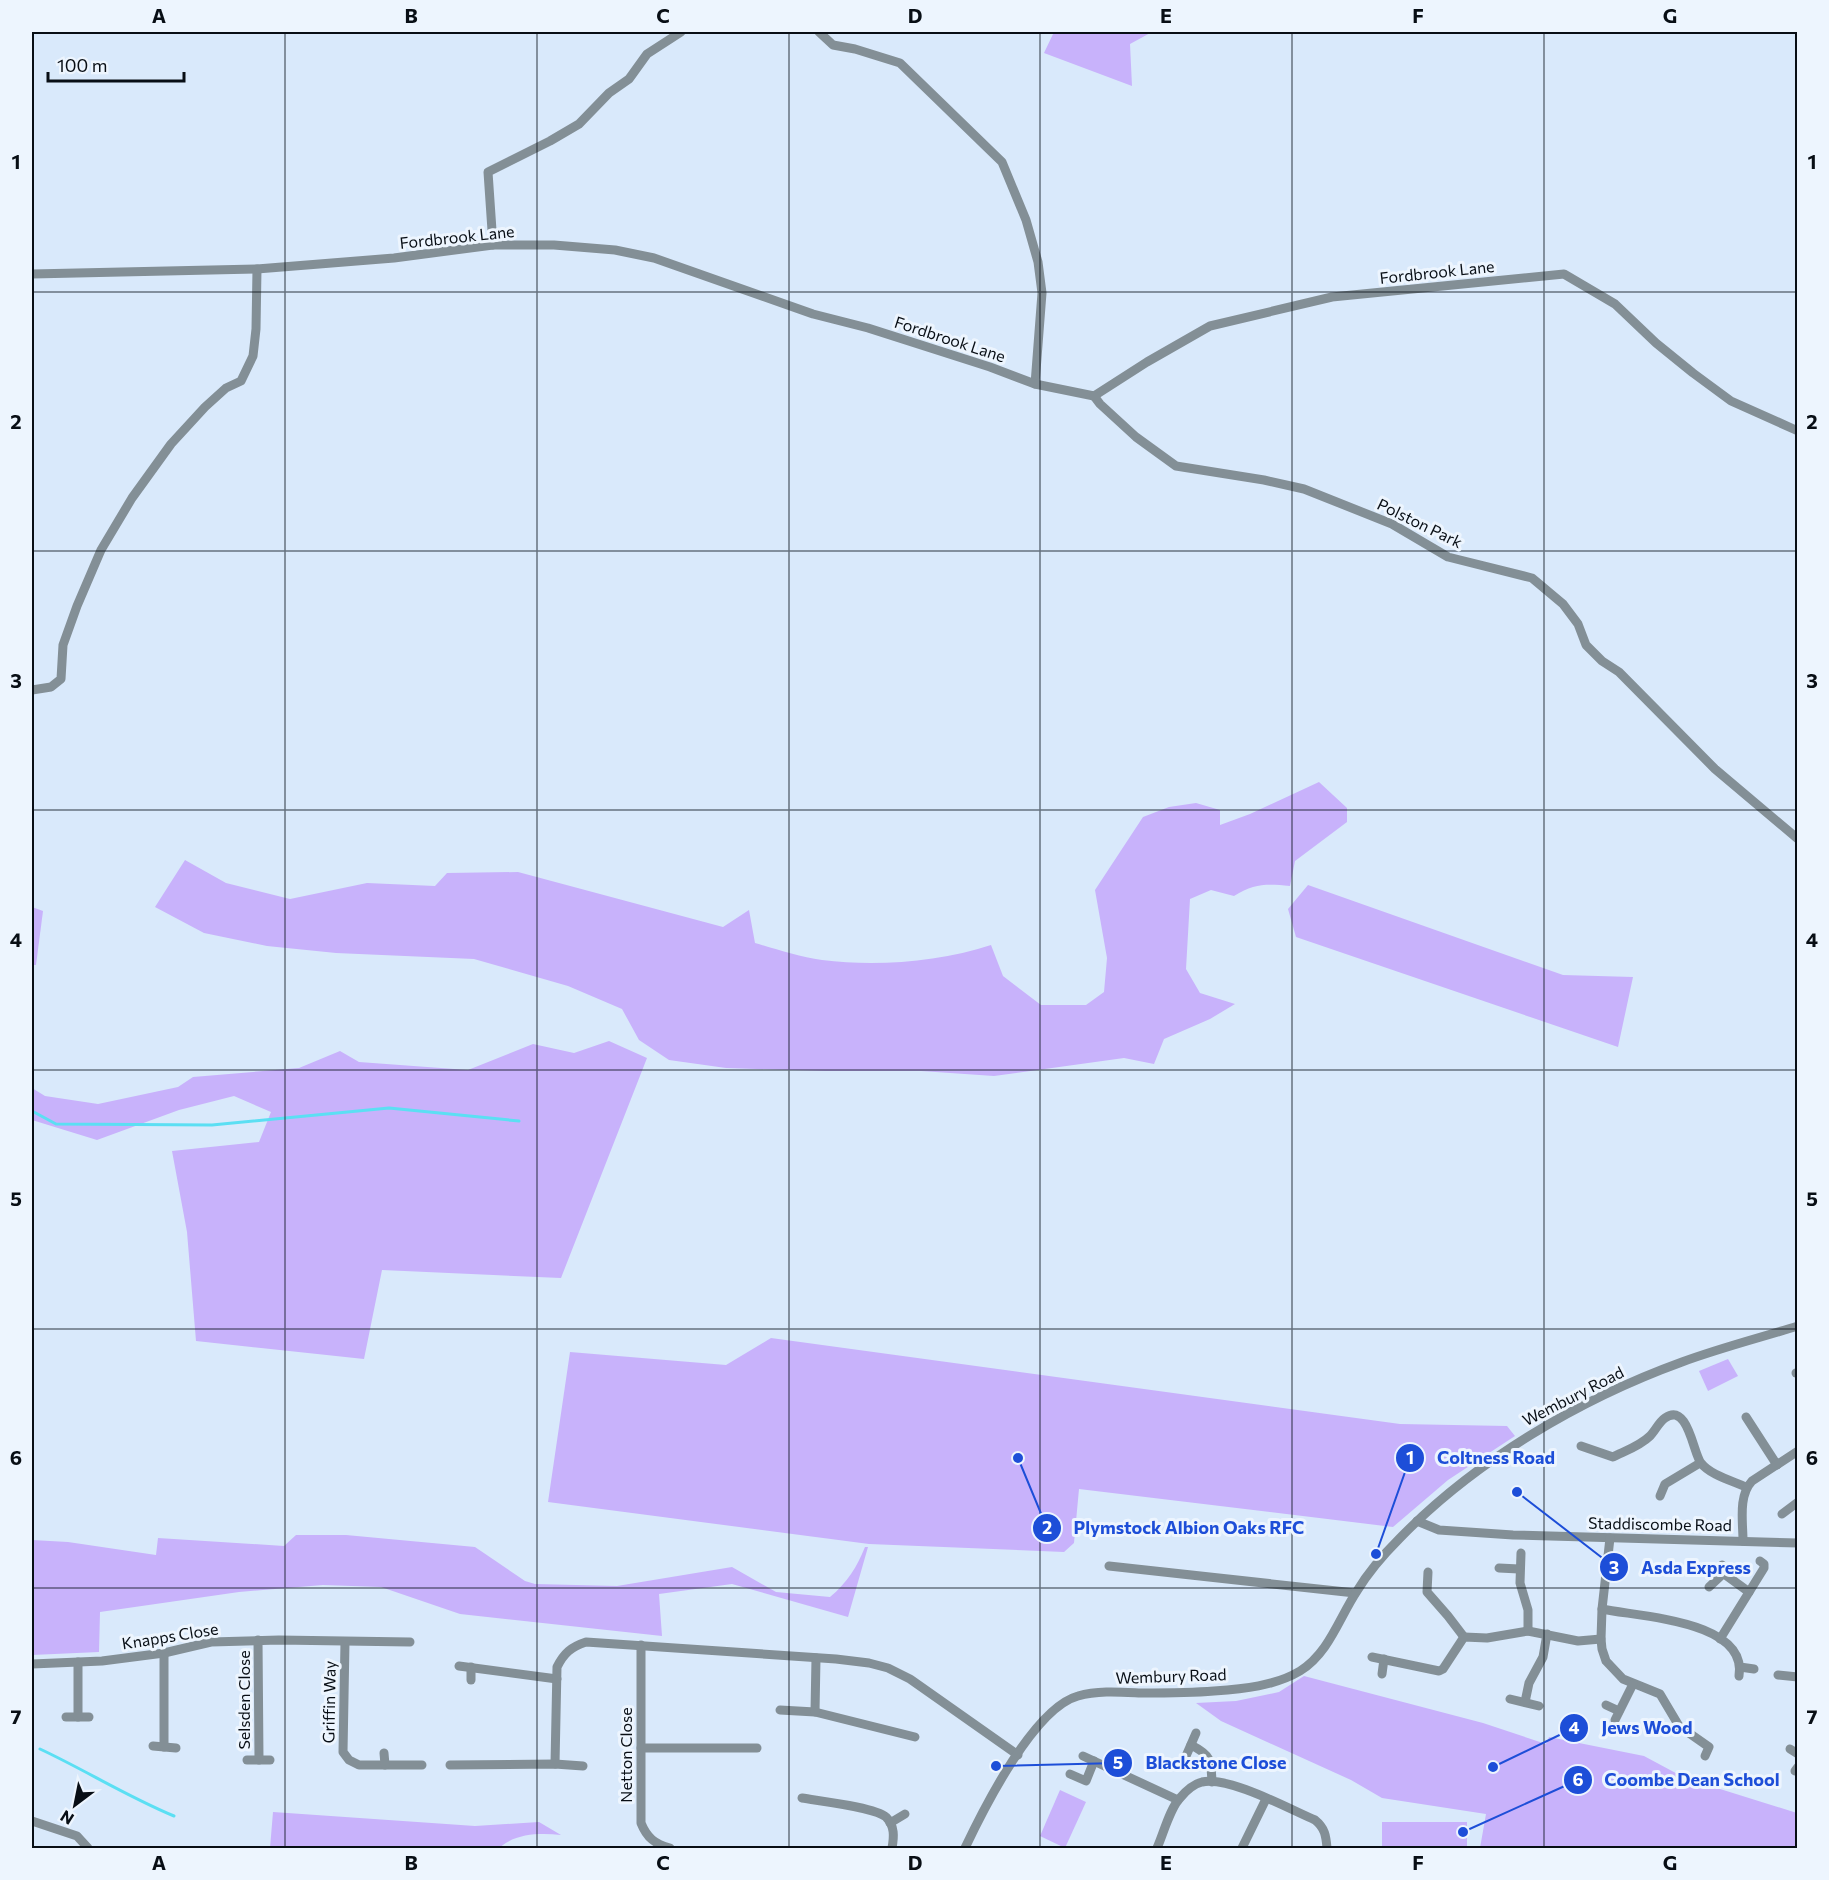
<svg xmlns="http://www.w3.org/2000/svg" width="1829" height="1880" font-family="Commissioner,sans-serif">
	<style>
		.green { fill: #c8b2fb }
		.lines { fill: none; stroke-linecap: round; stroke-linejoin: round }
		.stream { stroke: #5bdff3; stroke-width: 3 }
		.minor { stroke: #838f96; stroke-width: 9 }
		.grid { fill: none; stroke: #080e15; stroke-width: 1.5; stroke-opacity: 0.55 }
		.labels { text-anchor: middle; stroke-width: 6; stroke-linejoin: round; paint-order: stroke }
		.street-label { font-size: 16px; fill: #080e15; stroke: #edf5fe }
		.leader { fill: none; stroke: #1d4ed8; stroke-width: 2 }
		.callout-dot { fill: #1d4ed8; stroke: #edf5fe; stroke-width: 2 }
		.mark-label { font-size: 18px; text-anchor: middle; font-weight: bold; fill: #fff }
		.callout-label { font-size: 18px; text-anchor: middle; font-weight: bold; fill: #1d4ed8; stroke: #edf5fe; stroke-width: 6; stroke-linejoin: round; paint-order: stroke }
		.neatline { fill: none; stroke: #080e15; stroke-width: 2 }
		.grid-label { font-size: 20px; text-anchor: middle; font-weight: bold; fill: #080e15 }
	</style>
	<rect width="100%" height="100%" fill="#d9e9fb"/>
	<g class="green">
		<polygon points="1054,32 1152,32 1130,44 1132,86 1044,53"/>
		<path d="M1319,782L1347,808V822L1295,861L1290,886C1267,884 1255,883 1234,896L1211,890L1190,899L1186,969L1200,993L1235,1004L1210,1019L1164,1039L1154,1064L1124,1058L994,1076L921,1071H825L726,1068L669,1060L639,1040L622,1009L568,986L474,959L336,953L267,946L204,933L155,907L185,860L226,883L290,899L367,883L435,886L447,873L518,872L723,927L749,910L755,943C776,949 799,957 822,960C876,967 939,962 991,945L1003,976L1041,1005H1086L1104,992L1107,958L1095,890L1143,817L1169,807L1196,803L1220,810V825L1250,814Z"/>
		<polygon points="1308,885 1563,975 1633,977 1618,1047 1296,937 1288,909"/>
		<polygon points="32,907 43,911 36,965 32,965"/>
		<polygon points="609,1041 647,1058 561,1278 382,1270 364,1359 196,1341 187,1232 172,1151 259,1142 271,1112 234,1096 179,1110 97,1140 32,1120 32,1088 45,1096 98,1104 178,1087 193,1077 299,1068 340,1051 359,1062 468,1070 533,1044 574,1053"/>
		<polygon points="771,1338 1400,1424 1507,1426 1515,1436 1448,1480 1393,1527 1079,1489 1074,1543 1064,1552 869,1544 548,1502 570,1352 726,1365"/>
		<polygon points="1728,1359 1738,1376 1708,1391 1699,1371"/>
		<path d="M296,1535H346L475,1547L525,1581L535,1584L617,1586L732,1567L776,1592L830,1597C847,1583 857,1567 865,1547H868L848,1617L732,1584L659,1594L662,1636L460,1614L381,1587L323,1585L239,1592L100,1612L99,1652L32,1655V1540L68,1542L156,1555L158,1538L284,1546Z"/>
		<polygon points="1304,1676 1483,1723 1546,1744 1549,1737 1644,1756 1685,1778 1797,1813 1797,1848 1480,1848 1486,1814 1382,1798 1351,1780 1221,1721 1196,1703 1236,1701 1279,1692"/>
		<polygon points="1060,1790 1086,1802 1065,1848 1040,1836"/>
		<path d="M273,1812L475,1826L539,1822L561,1835C540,1833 516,1833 499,1848H270Z"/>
		<rect x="1382" y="1822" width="85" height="26"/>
	</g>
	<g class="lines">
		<g class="stream">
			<polyline points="32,1111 56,1124 212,1125 389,1108 519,1121"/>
			<path d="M40,1749C85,1770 128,1797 174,1816"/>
		</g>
		<g class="minor">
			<polyline points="819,32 833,45 855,49 900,63 1002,162 1026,220 1038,262 1042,293 1035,384"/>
			<polyline points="493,245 488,172 550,141 579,124 609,93 629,79 647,54 681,32"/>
			<polyline points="32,274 257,269 394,258 493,245 554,245 615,250 654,258 813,314 868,328 990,367 1035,384 1094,396 1147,362 1210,326 1332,297 1564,274 1615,304 1656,343 1693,373 1731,401 1798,431"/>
			<polyline points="1094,396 1100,404 1136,437 1176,466 1264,480 1304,489 1392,524 1448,557 1532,578 1563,604 1578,624 1586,645 1602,661 1619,672 1715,769 1798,839"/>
			<polyline points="32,690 51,687 61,679 63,645 77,606 101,550 132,498 171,444 205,407 226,388 241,381 253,356 256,329 257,269"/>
			<polyline points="1796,1373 1798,1373"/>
			<polyline points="1746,1417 1777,1465"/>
			<path d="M1581,1446L1613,1457C1625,1451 1640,1446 1650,1436C1655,1431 1659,1422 1665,1418C1688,1402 1693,1453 1701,1463C1710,1475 1733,1481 1746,1487"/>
			<polyline points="1660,1496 1665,1484 1700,1463"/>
			<polyline points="1782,1514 1798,1502"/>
			<polyline points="1417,1521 1439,1530 1513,1535 1798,1543"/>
			<polyline points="1610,1538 1602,1609 1601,1639 1602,1649 1606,1661 1623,1679 1660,1694 1679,1726 1709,1747 1705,1756"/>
			<path d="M1743,1541C1743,1522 1738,1496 1752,1481L1798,1451"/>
			<polyline points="1521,1553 1520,1583 1528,1610 1528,1631"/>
			<polyline points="1722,1565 1727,1576 1749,1592"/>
			<polyline points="1109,1566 1355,1593"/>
			<polyline points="1499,1568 1519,1569"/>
			<polyline points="1428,1572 1427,1592 1448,1616 1464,1637"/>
			<polyline points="1709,1587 1725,1572"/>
			<path d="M1602,1609C1639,1617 1748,1620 1739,1676"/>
			<polyline points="1720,1639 1764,1568 1764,1564 1760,1561"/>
			<polyline points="258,1640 259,1760"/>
			<polyline points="345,1642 343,1752 349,1760 359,1765 422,1765"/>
			<path d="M641,1645V1823C647,1838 655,1844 670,1848"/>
			<polyline points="1372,1657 1439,1671 1443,1669 1464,1637 1487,1638 1528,1631 1578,1641 1601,1639"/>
			<polyline points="32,1664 102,1661 164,1653 211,1642 279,1640 410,1642"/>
			<polyline points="459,1666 557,1679"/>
			<polyline points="471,1667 471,1680"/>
			<polyline points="1740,1667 1754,1669"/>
			<polyline points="1382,1674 1384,1659"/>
			<polyline points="1778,1675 1798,1677"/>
			<polyline points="1510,1699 1539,1706"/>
			<polyline points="1525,1702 1529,1683 1543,1657 1547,1634"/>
			<polyline points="1606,1705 1619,1711"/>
			<polyline points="780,1710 815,1712 915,1737"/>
			<polyline points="815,1712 816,1658"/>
			<polyline points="66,1717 89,1717"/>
			<polyline points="78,1717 78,1662"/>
			<polyline points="1615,1720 1633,1684"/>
			<path d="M1191,1745C1211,1755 1211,1760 1212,1782"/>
			<polyline points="153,1746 176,1748"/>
			<polyline points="164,1747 164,1653"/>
			<polyline points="641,1748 757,1748"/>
			<polyline points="1790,1749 1798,1754"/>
			<polyline points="384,1753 385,1765"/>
			<polyline points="1083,1756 1178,1800"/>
			<polyline points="1186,1756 1196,1733"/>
			<polyline points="247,1760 270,1760"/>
			<path d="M555,1764L557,1667C564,1653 571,1647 586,1642L836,1659L869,1663L888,1668L910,1679L1018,1755"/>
			<polyline points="450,1765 555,1764 583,1766"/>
			<polyline points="1795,1771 1798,1767"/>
			<polyline points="1070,1774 1086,1781 1094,1761"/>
			<path d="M802,1798C819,1801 875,1807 886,1817C895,1826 894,1837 892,1848"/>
			<polyline points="32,1821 77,1836 88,1848"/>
			<polyline points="890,1823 905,1814"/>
			<path d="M965,1848C984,1808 1034,1708 1078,1696C1098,1690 1121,1692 1141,1693C1166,1693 1190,1693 1214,1691C1243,1689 1275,1686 1300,1671C1329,1653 1339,1618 1357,1591C1369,1571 1384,1554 1400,1538C1476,1460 1580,1399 1682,1362C1720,1348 1759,1338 1798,1326"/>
			<path d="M1157,1848C1163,1835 1170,1808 1180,1798C1185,1792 1194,1784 1202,1782C1229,1776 1289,1809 1315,1820C1325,1828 1326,1836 1327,1848"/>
			<polyline points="1242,1848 1266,1799"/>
		</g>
	</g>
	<path class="grid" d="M285,32V1848M537,32V1848M789,32V1848M1040,32V1848M1292,32V1848M1544,32V1848M32,292H1798M32,551H1798M32,810H1798M32,1070H1798M32,1329H1798M32,1588H1798"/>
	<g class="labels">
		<g class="street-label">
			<text transform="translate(457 237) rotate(-6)" y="6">Fordbrook Lane</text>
			<text transform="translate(1437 272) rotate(-6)" y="6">Fordbrook Lane</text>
			<text transform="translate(950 339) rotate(18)" y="6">Fordbrook Lane</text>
			<text transform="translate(1420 523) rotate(26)" y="6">Polston Park</text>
			<text transform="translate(1573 1396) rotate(-27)" y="6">Wembury Road</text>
			<text transform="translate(1660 1524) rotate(1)" y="6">Staddiscombe Road</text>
			<text transform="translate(170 1636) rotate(-9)" y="6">Knapps Close</text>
			<text transform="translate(1171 1676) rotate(-2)" y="6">Wembury Road</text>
			<text transform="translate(244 1700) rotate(-90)" y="6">Selsden Close</text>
			<text transform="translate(329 1702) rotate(-89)" y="6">Griffin Way</text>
			<text transform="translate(626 1755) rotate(-90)" y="6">Netton Close</text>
		</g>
	</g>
	<path class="leader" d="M1376 1554L1410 1458M1018 1458L1047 1528M1517 1492L1614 1567M1493 1767L1574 1728M996 1766L1118 1763M1463 1832L1578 1780"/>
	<g class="callout-dot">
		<circle cx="1376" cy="1554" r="6"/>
		<circle cx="1018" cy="1458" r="6"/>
		<circle cx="1517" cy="1492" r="6"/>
		<circle cx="1493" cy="1767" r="6"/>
		<circle cx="996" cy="1766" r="6"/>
		<circle cx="1463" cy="1832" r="6"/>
		<circle cx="1410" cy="1458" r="15"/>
		<circle cx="1047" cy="1528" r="15"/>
		<circle cx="1614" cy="1567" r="15"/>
		<circle cx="1574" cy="1728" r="15"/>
		<circle cx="1118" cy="1763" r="15"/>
		<circle cx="1578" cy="1780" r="15"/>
	</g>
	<g class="mark-label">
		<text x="1410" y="1464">1</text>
		<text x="1047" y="1534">2</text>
		<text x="1614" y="1574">3</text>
		<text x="1574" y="1734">4</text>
		<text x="1118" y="1769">5</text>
		<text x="1578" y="1786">6</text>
	</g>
	<g class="callout-label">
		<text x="1496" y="1464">Coltness Road</text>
		<text x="1189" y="1534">Plymstock Albion Oaks RFC</text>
		<text x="1696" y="1574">Asda Express</text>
		<text x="1647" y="1734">Jews Wood</text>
		<text x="1216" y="1769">Blackstone Close</text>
		<text x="1692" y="1786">Coombe Dean School</text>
	</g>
	<rect width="1829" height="1880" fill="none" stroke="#edf5fe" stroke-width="66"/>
	<g transform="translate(75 1805) rotate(212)" stroke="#edf5fe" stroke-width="4.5" paint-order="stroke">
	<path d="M0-4.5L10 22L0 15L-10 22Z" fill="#080e15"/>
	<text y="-9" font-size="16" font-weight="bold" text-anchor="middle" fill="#080e15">N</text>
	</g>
	<path d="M48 72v9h136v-9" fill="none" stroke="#080e15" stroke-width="3"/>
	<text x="57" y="72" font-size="18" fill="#080e15" stroke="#edf5fe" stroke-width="4.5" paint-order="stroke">100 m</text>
	<rect x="33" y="33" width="1763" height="1814" class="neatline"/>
	<g class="grid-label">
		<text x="159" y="23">A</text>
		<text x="411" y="23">B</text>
		<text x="663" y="23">C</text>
		<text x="915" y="23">D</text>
		<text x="1166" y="23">E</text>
		<text x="1418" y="23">F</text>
		<text x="1670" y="23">G</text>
		<text x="16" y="169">1</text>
		<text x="1812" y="169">1</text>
		<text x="16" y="429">2</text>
		<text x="1812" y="429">2</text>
		<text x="16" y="688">3</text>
		<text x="1812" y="688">3</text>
		<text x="16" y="947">4</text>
		<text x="1812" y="947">4</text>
		<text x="16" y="1206">5</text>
		<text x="1812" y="1206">5</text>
		<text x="16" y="1465">6</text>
		<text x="1812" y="1465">6</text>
		<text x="16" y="1724">7</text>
		<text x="1812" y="1724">7</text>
		<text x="159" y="1870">A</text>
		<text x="411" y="1870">B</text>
		<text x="663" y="1870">C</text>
		<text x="915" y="1870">D</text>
		<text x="1166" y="1870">E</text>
		<text x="1418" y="1870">F</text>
		<text x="1670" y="1870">G</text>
	</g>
</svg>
